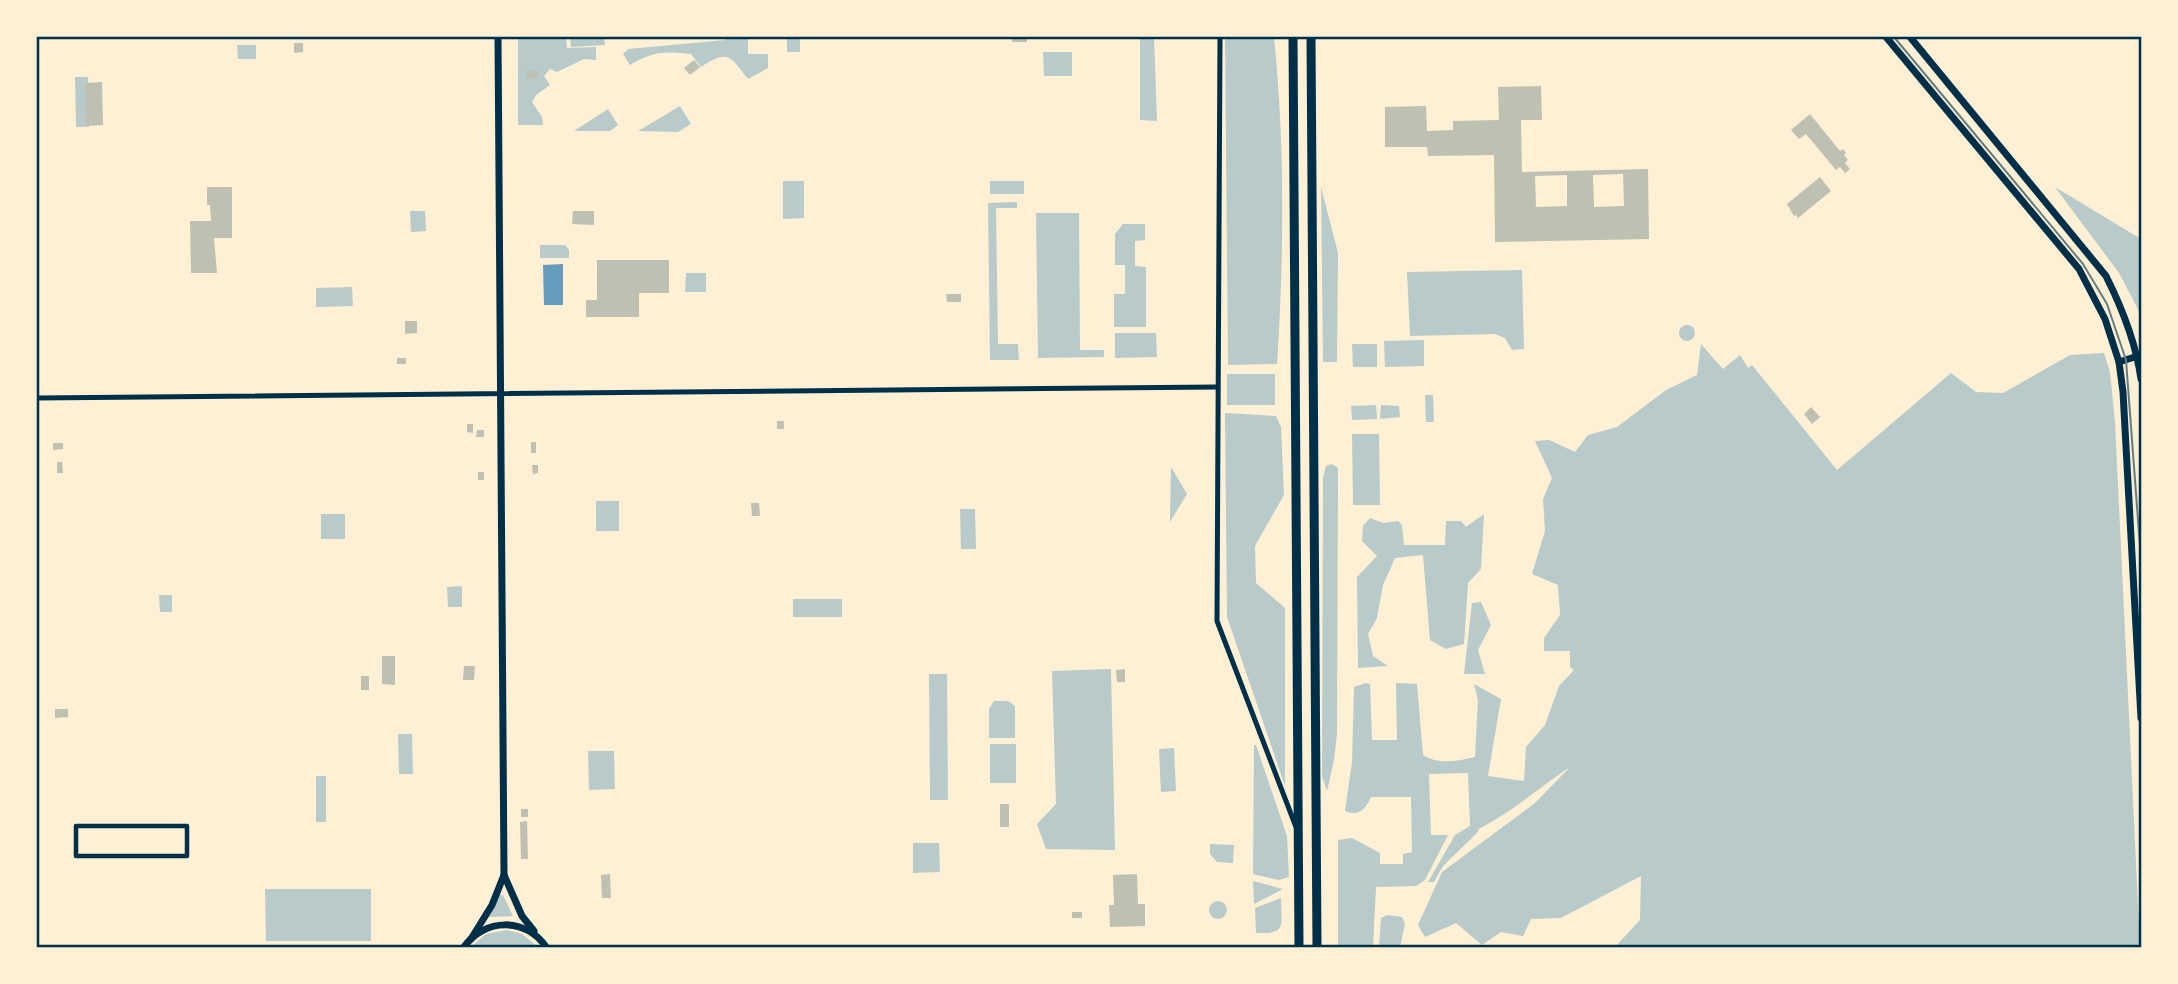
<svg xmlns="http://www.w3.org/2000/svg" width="2178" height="984" font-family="'Fira Sans',sans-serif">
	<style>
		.green { fill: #b9caca }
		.water { fill: #669bbc }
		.building { fill: #bec0b2; fill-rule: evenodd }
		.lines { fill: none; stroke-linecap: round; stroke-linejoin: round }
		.pedestrian { stroke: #003049; stroke-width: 4.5 }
		.minor { stroke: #003049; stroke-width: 5 }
		.tertiary { stroke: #003049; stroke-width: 7 }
		.primary { stroke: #003049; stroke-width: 9 }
		.tram { stroke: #657d81; stroke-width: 2 }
		.neatline { fill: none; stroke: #003049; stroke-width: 2.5 }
	</style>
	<rect width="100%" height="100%" fill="#fdf0d5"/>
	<g class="green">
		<polygon points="518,37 566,37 567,48 596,47 596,60 584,59 557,72 550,69 544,76 550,85 536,95 532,102 542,117 543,125 518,125"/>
		<polygon points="570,37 604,37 605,45 571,47"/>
		<path d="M725,37H748V54H768V68L748,79C730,56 728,49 701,67L691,54C666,51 652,51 630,65L623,54L628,49L725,40Z"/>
		<rect x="787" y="37" width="13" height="15"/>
		<polygon points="1140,37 1154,37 1157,121 1140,120"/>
		<path d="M1225,37H1274C1285,145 1284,256 1277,364L1228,365Z"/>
		<polygon points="237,45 256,45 256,59 238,59"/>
		<polygon points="1043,52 1072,52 1072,76 1044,76"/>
		<polygon points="75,77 88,77 89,127 76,127"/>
		<polygon points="680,106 691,124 678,132 638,131"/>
		<polygon points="608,109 618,125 610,131 574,131"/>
		<polygon points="783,181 804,181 804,218 783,219"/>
		<rect x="990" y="181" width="34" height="13"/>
		<polygon points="1321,187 1338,253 1337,362 1323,362"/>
		<polygon points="2055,187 2141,239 2141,315 2119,273"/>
		<polygon points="1017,202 1017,208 996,208 998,344 1018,344 1019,360 990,360 988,203"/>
		<polygon points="410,211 425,211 426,231 411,232"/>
		<polygon points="1036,213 1079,213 1080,350 1104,350 1104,357 1038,358"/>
		<polygon points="1123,224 1145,224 1145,240 1135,241 1135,266 1146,267 1146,327 1114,327 1114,294 1125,294 1125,265 1115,265 1115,234"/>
		<polygon points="540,245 565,245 569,250 569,258 540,258"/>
		<polygon points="1522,270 1524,349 1512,350 1505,338 1495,334 1410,336 1407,272"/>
		<polygon points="686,273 706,273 706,292 685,292"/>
		<polygon points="352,287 353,306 316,307 316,288"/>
		<circle cx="1687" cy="333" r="8"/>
		<polygon points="1115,333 1156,333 1157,357 1115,358"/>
		<polygon points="1424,340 1424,366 1385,367 1384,341"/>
		<polygon points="1352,344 1377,344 1377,367 1353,367"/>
		<path d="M1701,344L1723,369L1740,355L1748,368L1752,365L1837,470L1951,373L1976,392L2003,393L2070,355L2104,353L2110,372L2115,422L2140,947H1615L1640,920L1641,876L1561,918L1531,919L1523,936L1501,932L1482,945L1456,923L1425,937L1418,925L1442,872L1535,803L1570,767C1540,787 1512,812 1479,829L1477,833L1443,866L1434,882H1428L1455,835L1470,826L1468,773L1429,774L1431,835H1448L1425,880L1416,886L1376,887L1373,947H1338V840L1352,838L1380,853V864H1403V854L1412,852L1411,797H1371C1366,809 1358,817 1345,811L1352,762L1354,687L1366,683L1370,684L1372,740H1397L1396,683L1417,684L1423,755C1438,765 1459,761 1475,757L1478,700L1474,684L1501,699L1488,776L1524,781L1526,747L1545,725L1559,686L1574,670L1570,667V651H1544V638L1560,615L1558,585L1532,574L1545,531L1543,499L1552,478L1535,441L1549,440L1575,452L1588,435L1617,427L1666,390L1697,375Z"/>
		<rect x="1227" y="374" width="48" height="31"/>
		<polygon points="1425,395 1433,395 1434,422 1426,422"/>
		<polygon points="1376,405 1377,419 1352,420 1351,406"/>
		<polygon points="1381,405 1399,406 1400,417 1380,419"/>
		<polygon points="1225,413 1276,416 1281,427 1284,495 1255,546 1256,583 1285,608 1285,786 1227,617"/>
		<polygon points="1352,434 1379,434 1380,505 1353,505"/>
		<polygon points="1332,464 1338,468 1337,734 1334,760 1327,791 1322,776 1323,477 1326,466"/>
		<polygon points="1171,467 1187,494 1170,522"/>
		<rect x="596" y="501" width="23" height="30"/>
		<polygon points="975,509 976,549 961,549 960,509"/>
		<rect x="321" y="514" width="24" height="25"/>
		<polygon points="1484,514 1481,569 1468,583 1464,644 1446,649 1430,640 1423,555 1395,558 1383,585 1377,618 1368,634 1373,656 1388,666 1358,668 1357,577 1377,556 1362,541 1363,526 1370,518 1383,523 1398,521 1402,525 1404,545 1445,545 1446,521 1461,521 1466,527"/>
		<polygon points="462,586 462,607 448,607 447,587"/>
		<polygon points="159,595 172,595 172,612 160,612"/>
		<rect x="793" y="599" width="49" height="18"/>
		<polygon points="1481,602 1491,625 1478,650 1485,674 1464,674 1472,603"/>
		<polygon points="1111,669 1115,850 1046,849 1037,824 1056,804 1052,671"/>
		<polygon points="929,674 947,674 948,800 930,800"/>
		<polygon points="994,701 1008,701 1015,706 1015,738 989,738 989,709"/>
		<polygon points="398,734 412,734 413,774 399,774"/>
		<rect x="990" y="744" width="26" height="39"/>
		<polygon points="1254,745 1256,745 1287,836 1289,877 1279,880 1253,874"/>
		<polygon points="1174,748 1176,791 1161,792 1159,749"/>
		<polygon points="588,751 614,751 615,789 589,790"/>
		<rect x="316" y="776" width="10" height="46"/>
		<polygon points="913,843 939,843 940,872 913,873"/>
		<polygon points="1210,844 1234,845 1233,863 1217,862 1210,854"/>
		<polygon points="1253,881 1283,889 1254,904"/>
		<polygon points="265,889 371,889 371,941 266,941"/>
		<polygon points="499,895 503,895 513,916 489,917"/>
		<path d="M1281,898C1281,926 1288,934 1256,933L1255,908Z"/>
		<circle cx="1218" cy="910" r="9"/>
		<polygon points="1387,915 1402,917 1405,924 1400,947 1379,947 1381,918"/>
		<polygon points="507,930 522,934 538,947 471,947 486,934"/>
	</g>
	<polygon class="water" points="563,264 563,305 544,305 543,265"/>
	<g class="building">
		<rect x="1012" y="37" width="15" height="5"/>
		<polygon points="294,43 303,43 303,52 294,53"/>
		<polygon points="694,60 700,67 690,75 684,68"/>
		<polygon points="537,70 539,77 528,79 526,72"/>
		<polygon points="102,82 103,125 86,126 85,83"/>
		<path d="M1541,86L1542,120H1521L1522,172L1648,169L1649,239L1495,242L1494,155L1428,156L1427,147H1385V107L1426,106L1427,131L1453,130V121L1499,120L1498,87ZM1623,174L1624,206L1594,207L1593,175ZM1567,175V206L1536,207L1535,176Z"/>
		<polygon points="1810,114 1840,151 1843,149 1846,153 1844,155 1848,160 1845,163 1850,169 1845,173 1840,167 1836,170 1806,134 1799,139 1791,130"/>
		<polygon points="1820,177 1831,191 1798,218 1796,215 1794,216 1787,204"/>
		<polygon points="207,187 232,187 232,238 214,238 217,273 191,273 190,221 211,221 210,205 207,205"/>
		<polygon points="573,211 594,211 594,225 572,224"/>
		<polygon points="597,260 669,260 669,293 639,293 639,317 586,317 586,300 597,300"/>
		<polygon points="946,294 961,294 961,302 947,302"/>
		<polygon points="405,321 417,321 417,333 405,334"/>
		<rect x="397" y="358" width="9" height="6"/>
		<polygon points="1811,407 1820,417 1812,424 1804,414"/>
		<rect x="777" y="421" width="7" height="8"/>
		<polygon points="467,424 473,424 473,433 467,432"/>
		<polygon points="477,430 484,430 484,437 476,437"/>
		<rect x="531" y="442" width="5" height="11"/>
		<polygon points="53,443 63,443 63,449 53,450"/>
		<polygon points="57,462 62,462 63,473 57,473"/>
		<polygon points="532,465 538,465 538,473 533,474"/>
		<rect x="478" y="472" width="6" height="8"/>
		<polygon points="751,503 759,503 760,516 752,516"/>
		<polygon points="382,656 395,656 395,685 382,684"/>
		<polygon points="464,666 475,666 474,680 463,680"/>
		<polygon points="1125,669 1125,682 1117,682 1116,670"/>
		<rect x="361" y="676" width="8" height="14"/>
		<polygon points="55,709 68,709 68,717 55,718"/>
		<rect x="1000" y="804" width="9" height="23"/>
		<rect x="521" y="809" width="7" height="8"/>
		<polygon points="527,821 528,859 521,859 520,822"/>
		<polygon points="610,874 611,898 602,898 601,875"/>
		<polygon points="1137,874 1138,904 1145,904 1145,926 1110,927 1109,905 1114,905 1113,875"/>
		<rect x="1072" y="912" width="10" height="6"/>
	</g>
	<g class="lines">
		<rect class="pedestrian" x="76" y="826" width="111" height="30"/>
		<g class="minor">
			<polyline points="1220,37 1217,621 1296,827"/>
			<polyline points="37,398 1217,387"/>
		</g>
		<g class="tertiary">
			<polyline points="1886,37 2079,269 2105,319 2119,362 2123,392 2141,718"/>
			<path d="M1910,37L2106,276C2122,308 2136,343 2141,379"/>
			<polyline points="2119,362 2141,355"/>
			<polyline points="504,875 522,916 534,931"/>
			<polyline points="471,939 492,905 504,875 498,37"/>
			<path d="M464,947C484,918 526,917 546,947"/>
		</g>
		<g class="primary">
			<polyline points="1293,37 1299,947"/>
			<polyline points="1311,37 1317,947"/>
		</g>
		<polyline class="tram" points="1894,37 2083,264 2107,304 2126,360 2141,560"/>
	</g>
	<rect width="2178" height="984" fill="none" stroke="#fdf0d5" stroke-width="77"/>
	<rect x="38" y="38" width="2102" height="908" class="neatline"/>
</svg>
